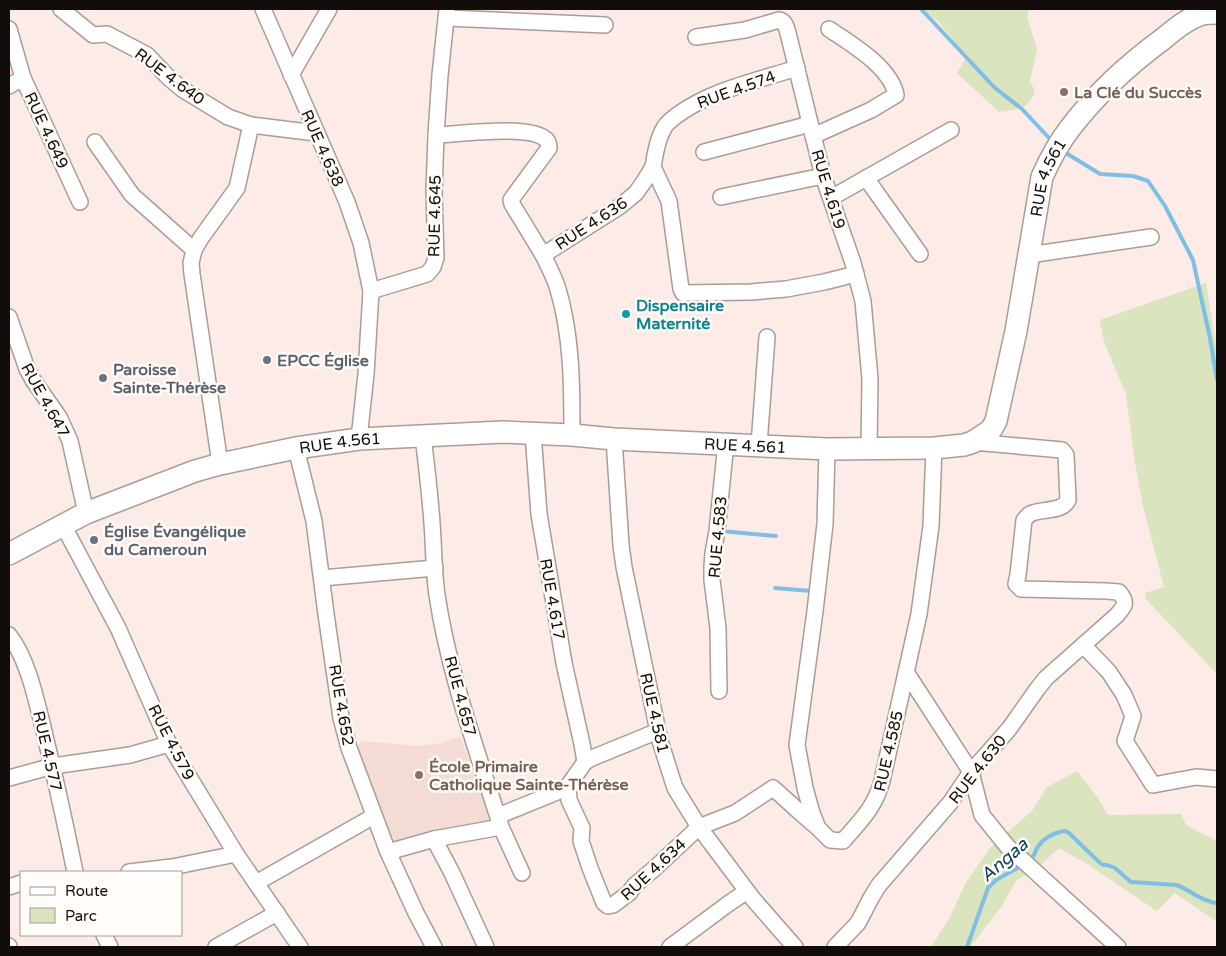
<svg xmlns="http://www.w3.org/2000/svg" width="1226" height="956" font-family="'Varela Round',sans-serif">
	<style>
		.built { fill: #f4dcd4 }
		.green { fill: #dae4be }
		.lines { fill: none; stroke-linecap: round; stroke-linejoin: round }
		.stream { stroke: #80bfe5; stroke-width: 4 }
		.minor-casing { stroke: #ab9c96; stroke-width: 18 }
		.secondary-casing { stroke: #ab9c96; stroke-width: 24 }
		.minor { stroke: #fff; stroke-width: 15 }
		.secondary { stroke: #fff; stroke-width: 21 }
		.education-dot { fill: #8d6e63; stroke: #fffcfa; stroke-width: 2 }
		.culture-dot { fill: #0f9aa8; stroke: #fffcfa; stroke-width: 2 }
		.worship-dot { fill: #6b7280; stroke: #fffcfa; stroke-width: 2 }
		.labels { text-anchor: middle; stroke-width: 5; stroke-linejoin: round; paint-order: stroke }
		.street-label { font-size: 16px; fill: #120d0b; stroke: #fffcfa }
		.education-label { font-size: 16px; font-weight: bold; fill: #785e54; stroke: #fffcfa; text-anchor: start }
		.culture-label { font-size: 16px; font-weight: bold; fill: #0d838f; stroke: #fffcfa; text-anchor: start }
		.worship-label { font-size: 16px; font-weight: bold; fill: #5b616d; stroke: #fffcfa; text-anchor: start }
		.water-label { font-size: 18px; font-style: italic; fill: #0d415b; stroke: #fffcfa }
	</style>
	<rect width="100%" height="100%" fill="#fcebe6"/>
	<polygon class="built" points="460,736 484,799 494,822 388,843 355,750 362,741 418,746 442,743"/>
	<g class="green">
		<path d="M922,9H1029L1027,16L1037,49L1030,81L1035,91C1026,112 1019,109 999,112L957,73L966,58L939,22Z"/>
		<polygon points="1206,283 1217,352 1217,672 1214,671 1146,599 1145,593 1164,587 1143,506 1134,457 1126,394 1104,342 1100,320"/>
		<polygon points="1077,771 1095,794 1108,815 1181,814 1186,825 1217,841 1217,922 1175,893 1157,911 1086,863 1059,848 1044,862 1016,881 1001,907 970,947 931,947 949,919 965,884 990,848 1032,811 1047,787"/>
	</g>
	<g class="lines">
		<g class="stream">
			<polyline points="921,9 995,88 1022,109 1050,139"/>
			<polyline points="1066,153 1100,174 1133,176 1148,181 1165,206 1193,260 1210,338 1217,380"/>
			<polyline points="721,531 776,536"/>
			<polyline points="775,588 811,591"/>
			<path d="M1029,861C1035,857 1034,853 1037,848C1043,838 1054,833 1064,831L1068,832L1099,862L1103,865H1107L1115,868L1131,882L1176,885C1191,890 1202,902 1217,903"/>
			<polyline points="967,947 988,888 996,880 1023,865"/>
		</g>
		<defs>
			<g id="minor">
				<polyline points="61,9 93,35 107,34 147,55 169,78 182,89 228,117 251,125 316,133"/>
				<polyline points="263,9 347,202 361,243 371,291"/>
				<polyline points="446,18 605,25"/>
				<polyline points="9,29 23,78 80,202"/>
				<path d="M696,37L745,30L779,20C786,21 787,30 789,37L823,176L853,263L863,301L870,379L869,448"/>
				<polyline points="291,75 329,9"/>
				<polyline points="9,86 23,78"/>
				<path d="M436,135C460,134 526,125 544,138C548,140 549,144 549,148L513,197L511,200L512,204L543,255"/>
				<path d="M813,136L871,110L896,95C891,67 851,44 829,29"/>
				<polyline points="95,142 132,195 194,250 191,263 192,274 220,464"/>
				<polyline points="704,152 810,124"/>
				<path d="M653,167C655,155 657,140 663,130C665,124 671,120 676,116C711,90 756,81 797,68"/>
				<polyline points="866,178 920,254"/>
				<polyline points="721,197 823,176"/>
				<polyline points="831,198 951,130"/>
				<polyline points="194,250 201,238 237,188 251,125"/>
				<polyline points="1029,255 1151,237"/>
				<polyline points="9,317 27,369 33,380 59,417 65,430 70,441 86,513"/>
				<polyline points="533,433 539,514 564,663 582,744 585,762"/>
				<path d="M572,435C572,385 572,334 557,286C553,275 548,265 543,255L619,207L636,193L645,180L653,167L669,201L681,289L683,293L751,292L786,289L824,282L856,274"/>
				<path d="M423,436C426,461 429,486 431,511C434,539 433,567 437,595C449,675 477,750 501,827L434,839L452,873L486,947"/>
				<polyline points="359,439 366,374 371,291 427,274 433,267 436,258 434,192 436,135 440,75 447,9"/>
				<polyline points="614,439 621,545 624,567 660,741 675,788 699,827 753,899 795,947"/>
				<polyline points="759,445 767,337"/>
				<polyline points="296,448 314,521 326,614 341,718 349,748 388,852 416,913 434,947"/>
				<path d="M827,449L825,524L815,611L797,745L805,788L812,813L818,828L830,840L843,841C861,820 874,809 882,781L919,614L931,526L934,448"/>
				<polyline points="63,525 118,628 169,744 236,854 300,947"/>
				<polyline points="322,578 435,568"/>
				<path d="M9,635C27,658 35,695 42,723C54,773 65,822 75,872"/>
				<polyline points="1083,645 1109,672 1124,695 1133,716 1125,741 1153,785 1196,777 1217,779"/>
				<polyline points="906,672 971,772 982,815 1007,846 1118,947"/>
				<polyline points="719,691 718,628 712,580 712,567 713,553 717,531 726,443"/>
				<polyline points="658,731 592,758 585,762 568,786 569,800 582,828 581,841 590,868 604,903 608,906 613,905 629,893 635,885 655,868 699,827 735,813 773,788 803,815 817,827"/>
				<polyline points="9,778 53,766 130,755 169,744"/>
				<polyline points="498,816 557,792 568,786"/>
				<polyline points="501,827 522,873"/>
				<polyline points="388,852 434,839"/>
				<polyline points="129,872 172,867 236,854"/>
				<polyline points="256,883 374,816"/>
				<polyline points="9,887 21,883"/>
				<polyline points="104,935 110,947"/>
				<polyline points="9,946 9,947"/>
				<polyline points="216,947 277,913"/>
				<polyline points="670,947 728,904 747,891"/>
				<path d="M835,947L858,923L871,898L879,885L950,803L971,772L1009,729L1038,688L1046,678L1116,616C1125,606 1128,603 1119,592L1106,591L1021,589L1016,584L1018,575L1024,520C1026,518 1028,515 1030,514C1041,508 1062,513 1068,500L1066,455L1062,450L973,442"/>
			</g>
			<g id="secondary">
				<path id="s1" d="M9,554L86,513L195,471L220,464L296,448L359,439L503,432L572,435L614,439L827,449L934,448L964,445L973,442L991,430L996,421L1016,331L1042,177C1050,159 1059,142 1071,127C1097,93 1129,64 1163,39C1175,29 1187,19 1202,14C1207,13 1212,13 1217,13"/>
			</g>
		</defs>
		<use href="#minor" class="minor-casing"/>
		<use href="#secondary" class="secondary-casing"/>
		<use href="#minor" class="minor"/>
		<use href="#secondary" class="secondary"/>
	</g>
	<g class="education-dot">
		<circle cx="1064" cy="92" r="5"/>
		<circle cx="419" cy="775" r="5"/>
	</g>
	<circle class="culture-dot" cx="626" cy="314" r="5"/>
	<g class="worship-dot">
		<circle cx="267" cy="360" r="5"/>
		<circle cx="103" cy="378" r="5"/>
		<circle cx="94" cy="540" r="5"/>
	</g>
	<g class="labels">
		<g class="street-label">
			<text transform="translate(170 76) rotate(37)" y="6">RUE 4.640</text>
			<text transform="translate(736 89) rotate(-20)" y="6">RUE 4.574</text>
			<text transform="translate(47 130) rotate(65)" y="6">RUE 4.649</text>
			<text transform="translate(323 148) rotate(66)" y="6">RUE 4.638</text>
			<text dy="6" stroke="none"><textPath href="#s1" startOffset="1268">RUE 4.561</textPath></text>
			<text transform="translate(829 189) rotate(73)" y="6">RUE 4.619</text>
			<text transform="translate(434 216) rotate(-89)" y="6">RUE 4.645</text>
			<text transform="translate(591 223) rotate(-33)" y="6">RUE 4.636</text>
			<text transform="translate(46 400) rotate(61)" y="6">RUE 4.647</text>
			<text dy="6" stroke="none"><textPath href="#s1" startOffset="352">RUE 4.561</textPath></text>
			<text dy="6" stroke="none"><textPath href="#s1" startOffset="758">RUE 4.561</textPath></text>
			<text transform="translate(717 537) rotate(-85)" y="6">RUE 4.583</text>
			<text transform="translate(553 599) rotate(80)" y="6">RUE 4.617</text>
			<text transform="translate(461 696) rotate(75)" y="6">RUE 4.657</text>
			<text transform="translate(342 705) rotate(80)" y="6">RUE 4.652</text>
			<text transform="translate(655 713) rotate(77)" y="6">RUE 4.581</text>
			<text transform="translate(172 742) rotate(63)" y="6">RUE 4.579</text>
			<text transform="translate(48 751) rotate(77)" y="6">RUE 4.577</text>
			<text transform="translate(888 751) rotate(-77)" y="6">RUE 4.585</text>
			<text transform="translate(977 769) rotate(-52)" y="6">RUE 4.630</text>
			<text transform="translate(653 869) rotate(-43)" y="6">RUE 4.634</text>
		</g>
		<g class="education-label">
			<text x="1074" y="98">La Clé du Succès</text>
			<text x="429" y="772">École Primaire<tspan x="429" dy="18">Catholique Sainte-Thérèse</tspan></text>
		</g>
		<g class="culture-label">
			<text x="636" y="311">Dispensaire<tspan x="636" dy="18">Maternité</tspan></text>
		</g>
		<g class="worship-label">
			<text x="277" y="366">EPCC Église</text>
			<text x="113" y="375">Paroisse<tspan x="113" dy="18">Sainte-Thérèse</tspan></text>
			<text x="104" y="537">Église Évangélique<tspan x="104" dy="18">du Cameroun</tspan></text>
		</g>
		<g class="water-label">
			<text transform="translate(1004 860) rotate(-41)" y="6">Angaa</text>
		</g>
	</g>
	<rect width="1226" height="956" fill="none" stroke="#120d0b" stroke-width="20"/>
	<rect x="20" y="871" width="162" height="65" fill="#fffcfa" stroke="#a09c9a"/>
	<rect x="30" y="887" width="25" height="8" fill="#ffffff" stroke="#a09c9a"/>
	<text x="65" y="896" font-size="15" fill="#120d0b">Route</text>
	<rect x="30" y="908" width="25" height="15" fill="#dae4be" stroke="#a09c9a"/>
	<text x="65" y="921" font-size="15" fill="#120d0b">Parc</text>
</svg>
